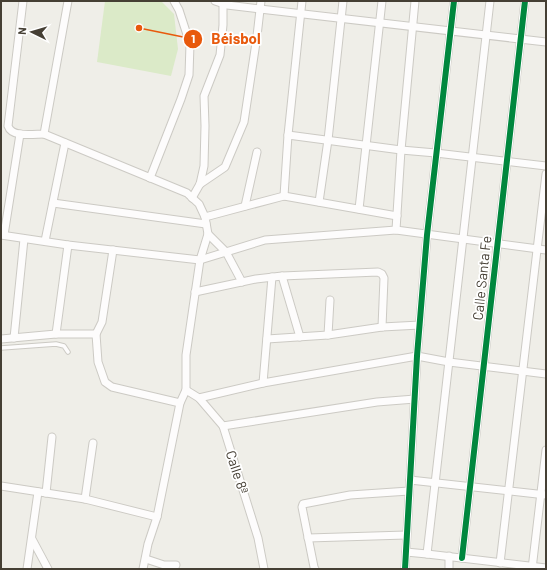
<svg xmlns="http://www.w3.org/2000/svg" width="547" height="570" font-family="Barlow,sans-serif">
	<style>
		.pitch { fill: #dbeac8 }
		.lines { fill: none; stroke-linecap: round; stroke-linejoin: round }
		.service-casing { stroke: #cccac4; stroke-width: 5.5 }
		.minor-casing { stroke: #cccac4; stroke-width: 9 }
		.service { stroke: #fdfcfc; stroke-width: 3.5 }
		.minor { stroke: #fdfcfc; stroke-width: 7 }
		.cycleway-casing { stroke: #fff; stroke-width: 8 }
		.cycleway { stroke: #00873e; stroke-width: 6 }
		.labels { text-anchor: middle; stroke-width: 3.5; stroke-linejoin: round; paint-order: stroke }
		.street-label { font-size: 14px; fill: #453f34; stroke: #fff }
		.leader { fill: none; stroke: #e8590c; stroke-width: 1.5 }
		.callout-dot { fill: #e8590c; stroke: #fff; stroke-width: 1.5 }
		.mark-label { font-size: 12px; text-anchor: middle; font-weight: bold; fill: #fff }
		.callout-label { font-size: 15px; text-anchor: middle; font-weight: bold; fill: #e8590c; stroke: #fff; stroke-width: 3.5; stroke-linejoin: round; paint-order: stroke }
	</style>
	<rect width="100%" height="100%" fill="#efeee8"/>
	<polygon class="pitch" points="105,1 161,1 174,14 178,49 171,76 97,62"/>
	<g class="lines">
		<defs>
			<polyline id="service" points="1,348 56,344 64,346 68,352"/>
			<g id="minor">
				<path d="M23,1L8,126C12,138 34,134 44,134L68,1"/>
				<polyline points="215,1 227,5 260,9 546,42"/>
				<polyline points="415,1 401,150 396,230 546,250"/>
				<polyline points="44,134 187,193 199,204 205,217 208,234 200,260 186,355 186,390 180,403 157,517 148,544 143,569"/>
				<polyline points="288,135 401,150 436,153 546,166"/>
				<polyline points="150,178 181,99 189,75 190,44 179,10 174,1"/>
				<polyline points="200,184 225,167 244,122 257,36 261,1"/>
				<polyline points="284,196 288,135 302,1"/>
				<polyline points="192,198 200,184 204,166 205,126 204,96 220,55 223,25 223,4"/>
				<polyline points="319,202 328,140 343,1"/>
				<polyline points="53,203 206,224"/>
				<polyline points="245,206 257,152"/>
				<polyline points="359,209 382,1"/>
				<polyline points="205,217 284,196 397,216"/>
				<polyline points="208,234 226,252 242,282"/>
				<polyline points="1,235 68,245 200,260 265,240 396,230"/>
				<polyline points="4,235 20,134"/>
				<polyline points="45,241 65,143"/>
				<polyline points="282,276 300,337"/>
				<polyline points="195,292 256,279 282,276 378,272 382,274 384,278 382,327"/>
				<polyline points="56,334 68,245"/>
				<polyline points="96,334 102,322 113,250"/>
				<polyline points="328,335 330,300"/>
				<polyline points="14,338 24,239"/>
				<polyline points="1,339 56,334 96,334 98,362 105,382 112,387 180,403"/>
				<polyline points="267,339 328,335 382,327 420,325"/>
				<polyline points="263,383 272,277"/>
				<polyline points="186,390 199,398 223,426 258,538 264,569"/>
				<polyline points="199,398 263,383 417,356 449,362 546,374"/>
				<polyline points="223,426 377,402 415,399"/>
				<polyline points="410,480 546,495"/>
				<polyline points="1,486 85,499 157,517"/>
				<polyline points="46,493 52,437"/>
				<polyline points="85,499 93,443"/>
				<polyline points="308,538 406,535"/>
				<polyline points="32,539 48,569"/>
				<polyline points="406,552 427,554 546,568"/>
				<polyline points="427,554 490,1"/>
				<polyline points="462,558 525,1"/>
				<polyline points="146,559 164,565 176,565"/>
				<polyline points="500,563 546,174"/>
				<polyline points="27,569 38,492"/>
				<polyline points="315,569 314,567 302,507 303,504 350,495 409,491"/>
				<polyline points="405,569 417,356 427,235 454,1"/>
				<polyline points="449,569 449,556"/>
				<polyline points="532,569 546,450"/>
			</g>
		</defs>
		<use href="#service" class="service-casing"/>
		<use href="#minor" class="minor-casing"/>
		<use href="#service" class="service"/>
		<use href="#minor" class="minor"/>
		<defs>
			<g id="cycleway">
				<polyline points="462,558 525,1"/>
				<polyline points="405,569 417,356 427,235 454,1"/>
			</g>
		</defs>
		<use href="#cycleway" class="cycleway-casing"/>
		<use href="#cycleway" class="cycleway"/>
	</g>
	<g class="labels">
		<g class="street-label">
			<text transform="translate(482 278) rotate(-84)" y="5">Calle Santa Fe</text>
			<text transform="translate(237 472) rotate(72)" y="5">Calle 8ª</text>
		</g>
	</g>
	<path class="leader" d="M139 28L193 39"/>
	<g class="callout-dot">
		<circle cx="139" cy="28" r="4"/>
		<circle cx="193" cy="39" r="10"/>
	</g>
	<g class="mark-label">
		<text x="193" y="43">1</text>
	</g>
	<g class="callout-label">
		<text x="236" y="44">Béisbol</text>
	</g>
	<rect width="547" height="570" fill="none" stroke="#453f34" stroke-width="4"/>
	<g transform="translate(32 32) rotate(275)" stroke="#ffffff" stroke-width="3" paint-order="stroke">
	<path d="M0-3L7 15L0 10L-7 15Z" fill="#453f34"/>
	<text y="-6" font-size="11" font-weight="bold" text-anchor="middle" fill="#453f34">N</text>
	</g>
</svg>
